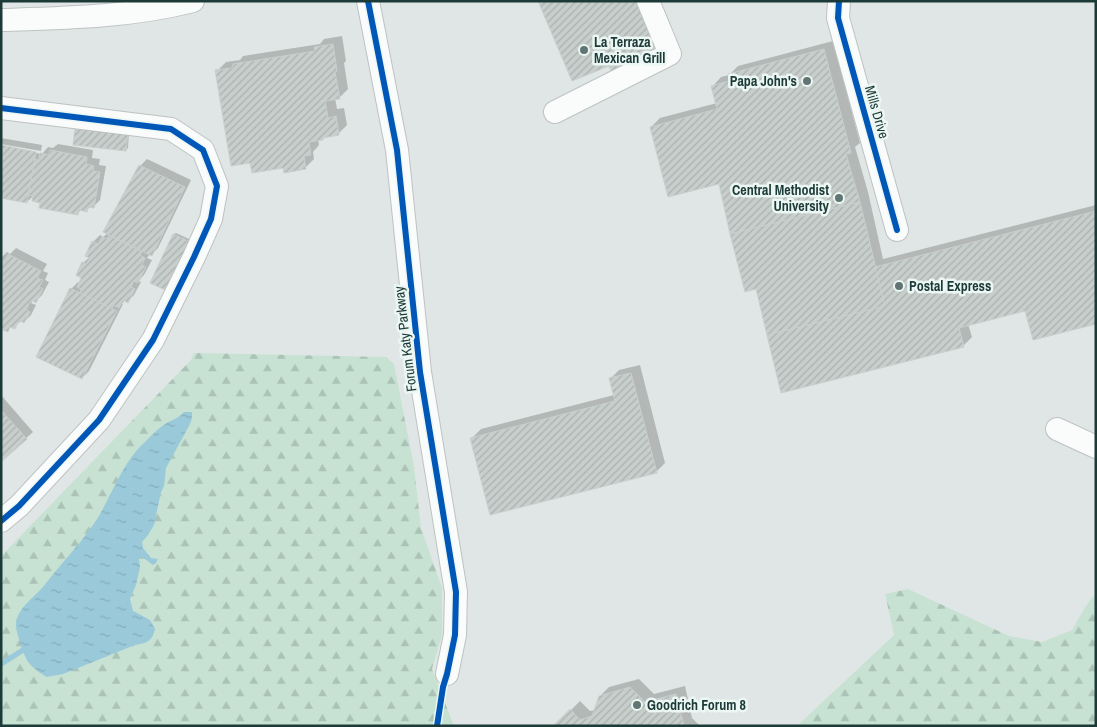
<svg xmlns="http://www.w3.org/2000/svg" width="1097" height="727" font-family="'Archivo Narrow',sans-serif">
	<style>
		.forest { fill: url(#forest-firs) }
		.water { fill: url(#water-ripples) }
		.shadow { fill: #0003 }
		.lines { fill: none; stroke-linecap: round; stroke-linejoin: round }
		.stream { stroke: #9ac9da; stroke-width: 5.5 }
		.building { fill: url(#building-hatch); stroke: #c8cfce }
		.minor-casing { stroke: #bdc3c2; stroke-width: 24 }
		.minor { stroke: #fafbfb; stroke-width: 22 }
		.cycleway-casing { stroke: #ecf7f3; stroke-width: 9 }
		.cycleway { stroke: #0057b8; stroke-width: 6 }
		.poi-dot { fill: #617674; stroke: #ecf7f3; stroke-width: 2 }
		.labels { text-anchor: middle; stroke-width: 5; stroke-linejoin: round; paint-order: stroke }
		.poi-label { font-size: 14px; font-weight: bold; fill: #1c3a37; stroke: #ecf7f3; text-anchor: start }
		.street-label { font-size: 14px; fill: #1c3a37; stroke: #ecf7f3 }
	</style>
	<defs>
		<pattern id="forest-firs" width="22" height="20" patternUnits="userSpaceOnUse" patternTransform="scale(1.25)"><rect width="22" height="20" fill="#c7e2d3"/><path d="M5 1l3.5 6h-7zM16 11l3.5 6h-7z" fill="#aac3b6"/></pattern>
		<pattern id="water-ripples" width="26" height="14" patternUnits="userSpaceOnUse" patternTransform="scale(1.25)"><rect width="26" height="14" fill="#9ac9da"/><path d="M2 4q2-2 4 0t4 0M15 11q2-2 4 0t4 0" fill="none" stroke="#84adbc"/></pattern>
		<pattern id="building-hatch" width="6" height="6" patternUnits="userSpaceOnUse" patternTransform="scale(1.25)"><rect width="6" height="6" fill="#c7cecb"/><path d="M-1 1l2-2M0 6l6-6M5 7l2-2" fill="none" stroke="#aab2af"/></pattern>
	</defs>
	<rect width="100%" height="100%" fill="#e0e6e5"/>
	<g class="forest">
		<polygon points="194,353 386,357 394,364 414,467 421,528 442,588 442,635 432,669 454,726 1,726 1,556 191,360"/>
		<polygon points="908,589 1009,636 1042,642 1072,630 1084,609 1092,597 1096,597 1096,726 797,726 894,635 885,594"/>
	</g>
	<path class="water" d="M184,412H192V418L190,424L166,468L164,486L161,492L154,525L148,535L142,542L143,548L151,558L158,559L156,563L153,565L142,557L139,559L140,567L136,585L130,599L133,611L150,620L155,629C152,641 148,643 135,645L63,674L47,677C40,673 32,668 27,660C24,655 15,630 16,624C18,606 37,596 47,582C64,560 84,540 99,516C111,495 121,469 137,450C146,441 155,431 165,424C172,420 179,418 184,412Z"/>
	<g class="shadow">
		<polygon points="342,36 346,61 344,63 348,89 339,98 335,98 337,109 344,108 347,125 338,134 325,136 318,139 319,145 313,152 314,159 305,168 251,161 217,71 226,62 240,60 243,56 320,44 324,39"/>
		<polygon points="833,41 860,143 855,147 868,192 883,259 1096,205 1096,323 1026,309 968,324 972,337 963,346 757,288 720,182 651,127 660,118 717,103 713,86 721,77 729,75 738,66"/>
		<polygon points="129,131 128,148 126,150 74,144"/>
		<polygon points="1,138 42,145 41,151 1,144"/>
		<polygon points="58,144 93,150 92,158 100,159 99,165 106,166 100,200 94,206 91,206 87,210 82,209 77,214 42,202 35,194 27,202 1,147 42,154 48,147 53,148"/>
		<polygon points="147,159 191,180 158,248 151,255 150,254 147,258 152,260 144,275 138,281 141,282 134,295 128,301 125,300 122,304 123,304 89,371 82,378 71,289 78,282 80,283 83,277 83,263 90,257 93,242 100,235 103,237 108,233 140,166"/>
		<polygon points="176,233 191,240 151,282 174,234"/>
		<polygon points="16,248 47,264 43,271 48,273 45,280 49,282 42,295 36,301 33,300 31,303 36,305 31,315 24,322 22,320 14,327 12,326 7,331 1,328 1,258 7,252 10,254"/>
		<polygon points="640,365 665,463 656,472 472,438 481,429 614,395 610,379 619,370"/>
		<polygon points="1,395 33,432 1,461"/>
		<polygon points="639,679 654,694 685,686 692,718 700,726 555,726 580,701 590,711 595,710 600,696 609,687"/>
	</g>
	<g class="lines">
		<polyline class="stream" points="1,664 23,650"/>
	</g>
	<g class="building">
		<polygon points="538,1 638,1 656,44 652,54 611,71 609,66 572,81"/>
		<polygon points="333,44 337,71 335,72 340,99 325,101 328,118 336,116 339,135 323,138 323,140 309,142 311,155 304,156 306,169 284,173 283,168 252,173 250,163 231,166 215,70 232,68 233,64 315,51 314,47"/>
		<polygon points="824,49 851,153 846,154 860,202 730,234 719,184 668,197 650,127 717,109 711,86 729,81 728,74"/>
		<polygon points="75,128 128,132 126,151 73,145"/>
		<polygon points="1,145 36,152 27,203 1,198"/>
		<polygon points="50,150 87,157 86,164 94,166 93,171 100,172 94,208 88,207 87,212 79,210 78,215 39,208 40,203 32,201 33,196 28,195 35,159 39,160 40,153 49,155"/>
		<polygon points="139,165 185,187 152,256 103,232"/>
		<polygon points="860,202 885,306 767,335 756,289 745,292 730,234"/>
		<polygon points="1096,211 1096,324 1033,340 1025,311 959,328 964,347 781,393 767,335 885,306 875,267"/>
		<polygon points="173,234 190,242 165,290 150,283"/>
		<polygon points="109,235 142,252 140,255 145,258 142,265 146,267 138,283 134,281 131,287 135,289 128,303 123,300 119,308 113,305 112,309 80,293 81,289 77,287 81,278 76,275 82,262 86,264 90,258 85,256 92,241 98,244 102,237 107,239"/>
		<polygon points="8,254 41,271 37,278 43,280 39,287 43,289 36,303 31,300 26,310 30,312 24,323 19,320 15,329 10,327 8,332 1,329 1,259 4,261"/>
		<polygon points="70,288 117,311 82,379 36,357"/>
		<polygon points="631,373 657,473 490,515 470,438 615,401 609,378"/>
		<polygon points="1,410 27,439 1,462"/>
		<polygon points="630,687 645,702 676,694 684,726 553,726 570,709 580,720 592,716 599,696"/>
	</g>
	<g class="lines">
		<defs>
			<g id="minor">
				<polyline points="368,1 397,150 420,372 456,592 455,635 447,674"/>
				<polyline points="839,1 838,18 897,230"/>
				<path d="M1,20C66,18 131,17 193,1"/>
				<polyline points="1,108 171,129 203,150 217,186 211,219 194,257 153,340 99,420 19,506 1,521"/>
				<polyline points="555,112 670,54 648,1"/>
				<polyline points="1057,429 1096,447"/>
			</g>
		</defs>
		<use href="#minor" class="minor-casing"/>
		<use href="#minor" class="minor"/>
		<defs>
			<g id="cycleway">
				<polyline points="368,1 397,150 420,372 456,592 455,635 447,674 443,687 437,726"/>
				<polyline points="839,1 838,18 897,230"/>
				<polyline points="1,108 171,129 203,150 217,186 211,219 194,257 153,340 99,420 19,506 1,521"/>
			</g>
		</defs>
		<use href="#cycleway" class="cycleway-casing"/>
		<use href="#cycleway" class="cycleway"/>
	</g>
	<g class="poi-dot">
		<circle cx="584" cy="50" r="5"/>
		<circle cx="807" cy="81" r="5"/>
		<circle cx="839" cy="198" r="5"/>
		<circle cx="899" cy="286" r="5"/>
		<circle cx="637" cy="705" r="5"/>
	</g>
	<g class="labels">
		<g class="poi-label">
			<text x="594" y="47">La Terraza<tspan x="594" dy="16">Mexican Grill</tspan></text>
			<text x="797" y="86" text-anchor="end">Papa John's</text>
			<text x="829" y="195" text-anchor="end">Central Methodist<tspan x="829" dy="16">University</tspan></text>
			<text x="909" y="291">Postal Express</text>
			<text x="647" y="710">Goodrich Forum 8</text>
		</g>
		<g class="street-label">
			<text transform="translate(877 112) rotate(74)" y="5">Mills Drive</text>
			<text transform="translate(405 339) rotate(-97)" y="5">Forum Katy Parkway</text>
		</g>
	</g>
	<rect width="1097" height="727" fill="none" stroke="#1c3a37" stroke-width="5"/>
</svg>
